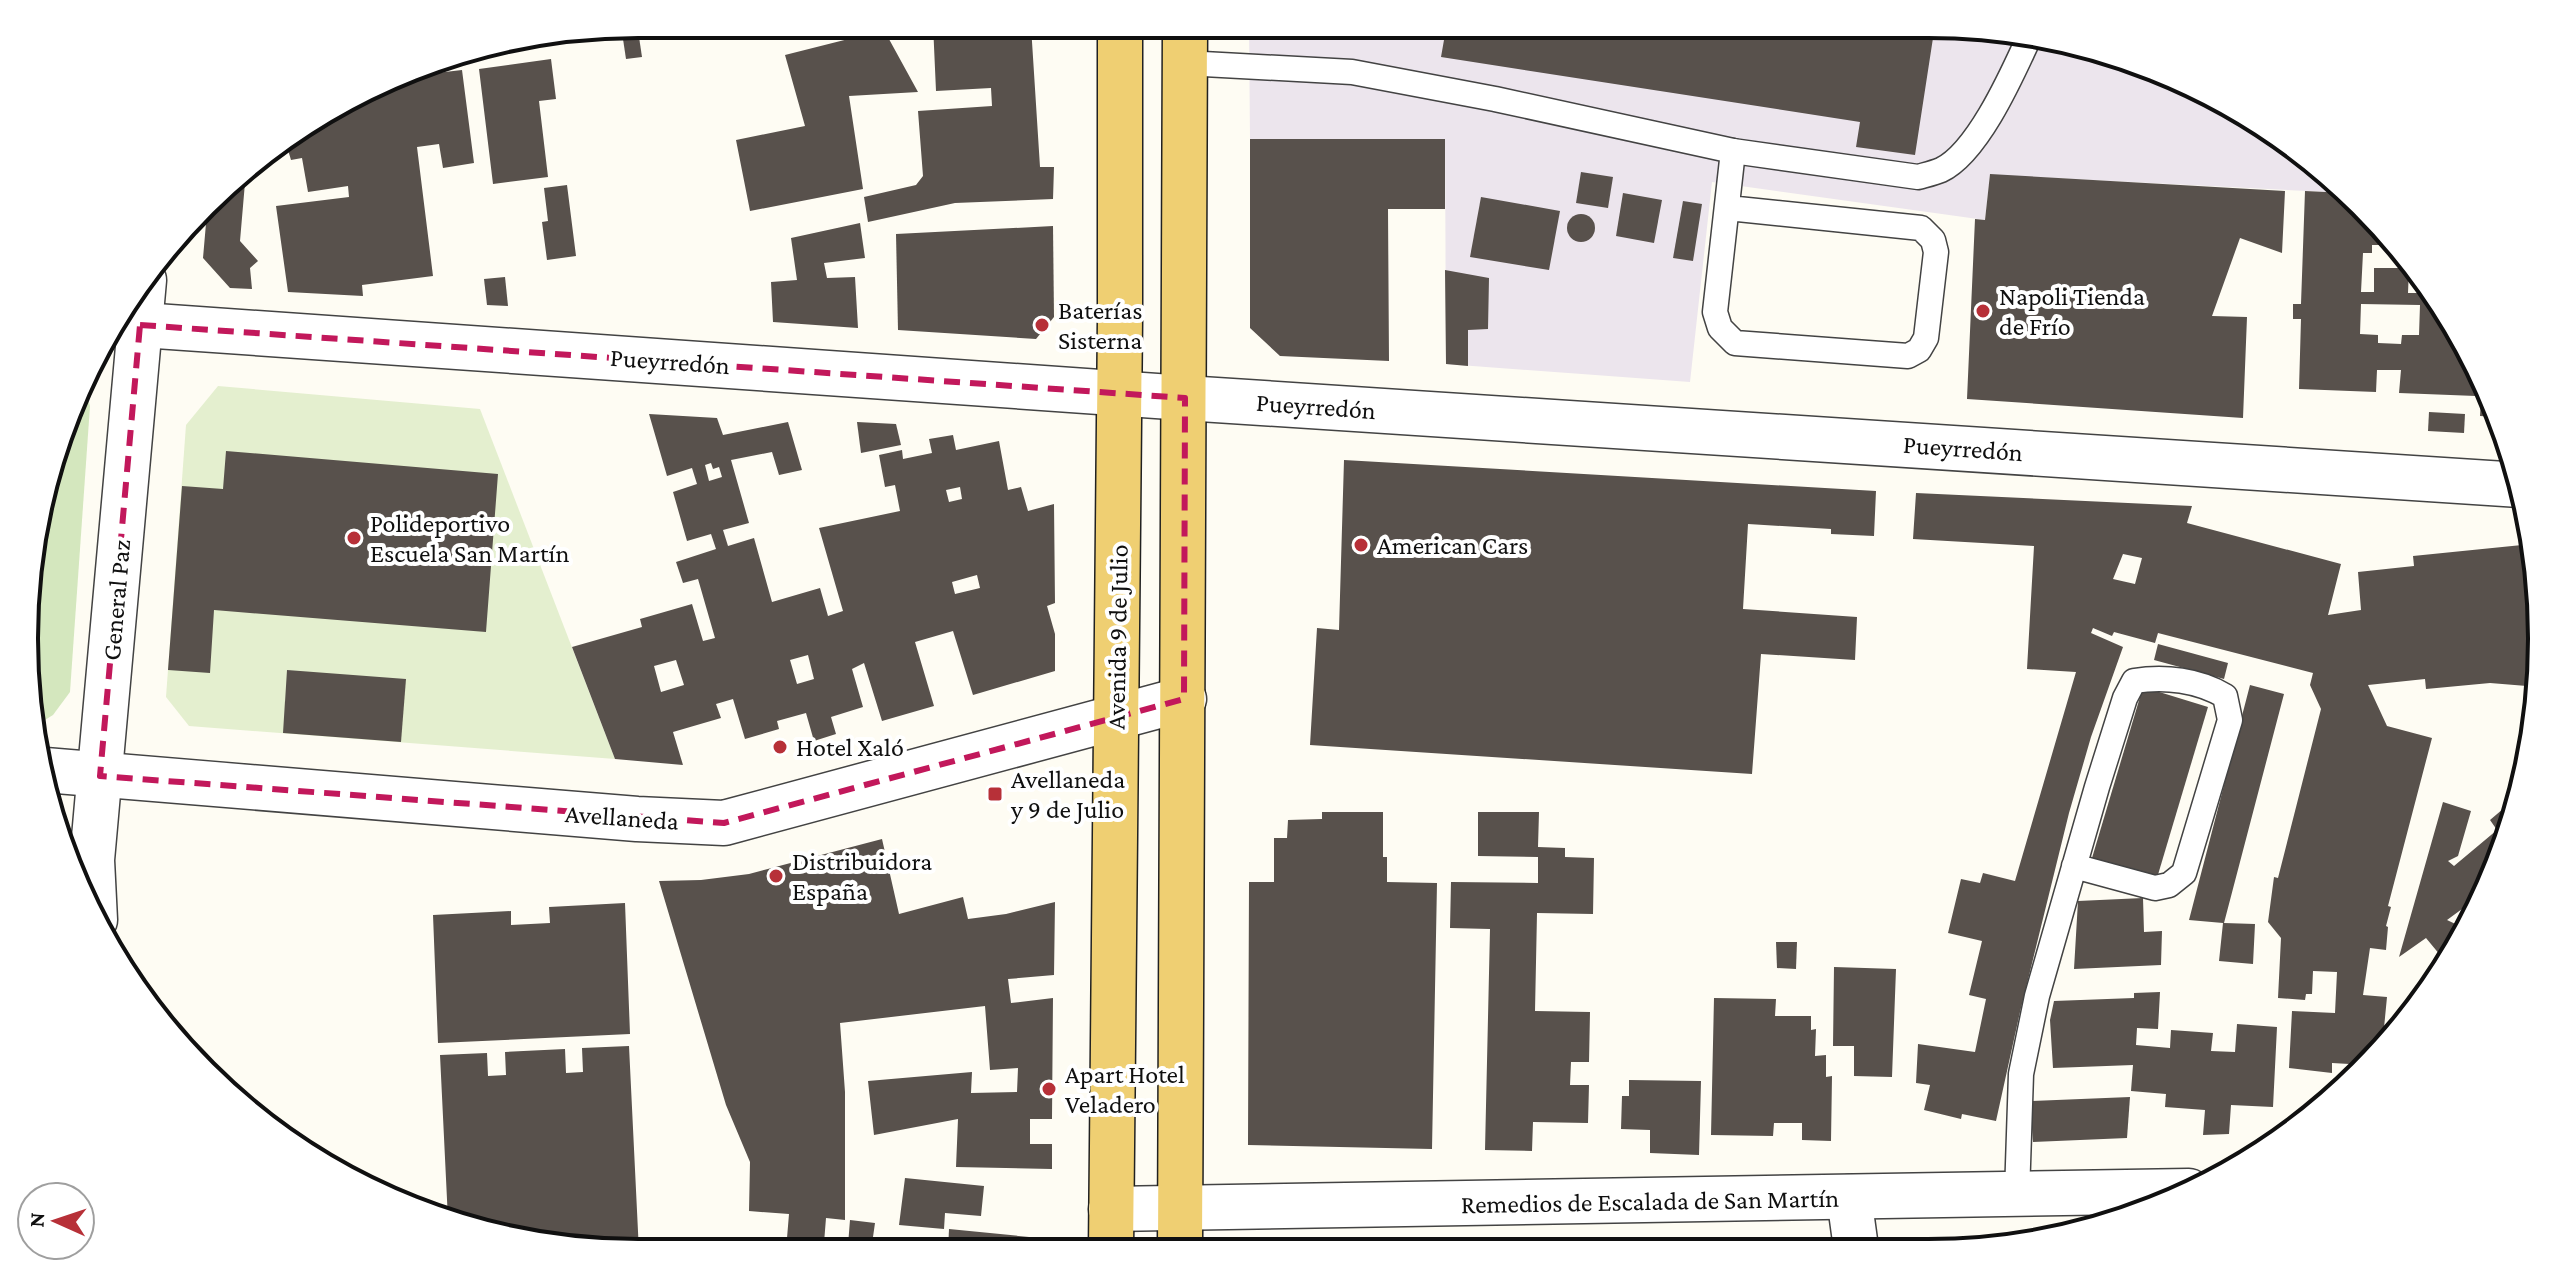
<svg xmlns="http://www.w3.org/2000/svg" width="2566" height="1277" font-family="'Crimson Pro',serif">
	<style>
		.industrial { fill: #ece5ed }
		.green { fill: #d4e7be }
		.pitch { fill: #e4efcf }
		.building { fill: #58514c; fill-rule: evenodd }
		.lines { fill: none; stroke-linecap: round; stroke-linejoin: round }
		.service-casing { stroke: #434343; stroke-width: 27 }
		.minor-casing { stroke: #434343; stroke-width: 47 }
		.primary-casing { stroke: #212121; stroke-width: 47 }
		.service { stroke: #fff; stroke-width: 24 }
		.minor { stroke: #fff; stroke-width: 44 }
		.primary { stroke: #efcf72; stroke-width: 44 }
		.marked { fill: none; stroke: #c2185b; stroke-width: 6; stroke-dasharray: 16 10; stroke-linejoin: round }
		.poi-dot { fill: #b73038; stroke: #fff; stroke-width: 3 }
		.labels { text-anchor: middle; stroke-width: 8; stroke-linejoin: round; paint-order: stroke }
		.poi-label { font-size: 26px; fill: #101010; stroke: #fff; text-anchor: start }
		.street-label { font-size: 26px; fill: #101010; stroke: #fff }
		.rim { fill: none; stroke: #101010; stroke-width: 4 }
	</style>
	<rect width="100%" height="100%" fill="#fefcf3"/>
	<polygon class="industrial" points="1249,25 1967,25 2086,45 2199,87 2301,151 2346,193 1990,175 1985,220 1712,182 1690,382 1446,364 1445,139 1250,139"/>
	<polygon class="green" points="83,381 90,406 70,692 53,715 32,728 29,718 36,518 71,404"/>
	<polygon class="pitch" points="218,386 480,409 615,759 189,726 166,697 186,425"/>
	<g class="building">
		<polygon points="836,24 871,24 871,26 838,32"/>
		<polygon points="933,24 1031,26 1040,167 1054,167 1053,199 955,203 868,222 864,197 916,185 923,176 918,111 992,106 991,88 936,91"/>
		<polygon points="1359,25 1935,25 1915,155 1856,147 1860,122 1441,57 1444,40"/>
		<polygon points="884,30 918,92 849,96 863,189 750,211 736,140 805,126 785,55"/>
		<polygon points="639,37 642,57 626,59 623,39"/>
		<polygon points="551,59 556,99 539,101 548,177 493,184 479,69"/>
		<polygon points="462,70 474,163 443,168 439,144 417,147 433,276 362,285 363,296 288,292 276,206 349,197 348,186 308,192 302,158 291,160 285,140 402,77"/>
		<polygon points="2153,70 2173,78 2173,83 2152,82"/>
		<polygon points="1250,139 1445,139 1445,209 1388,209 1389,361 1280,356 1250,328"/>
		<polygon points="246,171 240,241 258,261 250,268 252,289 230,288 203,258 207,212"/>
		<polygon points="1581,172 1613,177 1608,208 1576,203"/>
		<polygon points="1990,174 2285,191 2282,253 2240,238 2212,316 2247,317 2243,418 1967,399 1975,219 1985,220"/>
		<polygon points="567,185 576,256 547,260 542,222 548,221 544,188"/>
		<path d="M2305,191L2346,193L2389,233L2398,245H2372V253H2363L2361,292H2374V268H2409L2408,293H2420L2421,277L2459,331L2477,369L2476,396L2399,393L2401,370H2377L2376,392L2299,389L2301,319H2293V304H2301ZM2361,304L2420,305L2419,335H2402L2401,344L2378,343V335L2360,334Z"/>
		<polygon points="1623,193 1662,200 1654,243 1616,236"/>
		<polygon points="1481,197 1560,211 1549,270 1470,257"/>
		<polygon points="1683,201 1702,204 1693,261 1673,258"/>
		<circle cx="1581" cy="228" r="14"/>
		<polygon points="860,223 865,258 824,263 827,278 855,277 858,328 773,322 771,282 797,280 791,238"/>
		<polygon points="1053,226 1054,317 1036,339 898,330 896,234"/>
		<polygon points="1445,270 1489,278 1488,329 1468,330 1468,366 1446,364"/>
		<polygon points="505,277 508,306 487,305 484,279"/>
		<polygon points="2482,379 2490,399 2498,417 2480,416"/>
		<polygon points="2429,412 2465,414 2464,433 2428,431"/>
		<path d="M649,414L717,418L723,435L788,422L802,470L779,475L772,452L731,460L749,523L723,530L728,546L754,538L772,602L820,588L828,616L843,611L819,528L900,511L895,485L885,487L879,455L902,450L903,459L932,453L929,439L953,435L956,450L999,441L1008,490L1021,487L1028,511L1054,504L1055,603L1047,606L1055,634V671L973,695L953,631L915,642L934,706L882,721L864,663L852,669L863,707L831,717L836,734L814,741L806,713L777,721L779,729L745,739L733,699L716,704L721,718L673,732L683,765L615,759L572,647L642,627L640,619L692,604L703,641L715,638L698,579L683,583L676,562L716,549L711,534L687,541L673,492L697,484L692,468L667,476ZM711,463L713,469L719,467L722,477L709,481L705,465ZM960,487L962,499L949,502L946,490ZM977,575L980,588L955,594L952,582ZM808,655L814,679L797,684L790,660ZM676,660L684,685L661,692L654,666Z"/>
		<polygon points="857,422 896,424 901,445 861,453"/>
		<polygon points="226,451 498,474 486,632 214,610 210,673 168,670 182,486 223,489"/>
		<polygon points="1344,460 1876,491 1874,536 1831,534 1831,529 1748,524 1743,609 1857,617 1855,660 1761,654 1752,774 1310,745 1317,628 1339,630"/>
		<path d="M1916,493L2192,506L2187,523L2341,564L2328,615L2361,610L2358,572L2414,566L2413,556L2522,545L2520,529L2530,530L2537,558L2538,598H2534L2536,620H2539V687L2490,683L2426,689L2425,679L2368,685L2387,726L2432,738L2388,906L2391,907L2386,926L2388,927L2386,950L2370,948L2363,995L2387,997L2384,1028L2396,1029V1034L2367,1065L2332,1063V1073L2289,1068L2292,1011L2335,1013L2337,972L2313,971L2312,994H2306L2305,1000L2278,998L2281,938L2268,922L2274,877L2278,878L2321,709L2310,685L2313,673L2158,633L2155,643L2114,632L2112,636L2093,628L2091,633L2123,647L2091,737L2069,813L2020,1012L1996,1121L1962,1114L1961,1119L1924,1110L1930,1085L1916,1083L1918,1044L1975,1052L1986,999L1969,995L1982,941L1948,933L1961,879L1980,883L1983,873L2015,881L2076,672L2027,669L2034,546L1913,539ZM2123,554L2142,558L2135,584L2113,579Z"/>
		<polygon points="2158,644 2228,663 2224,679 2154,660"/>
		<polygon points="287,670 406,679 401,742 283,733"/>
		<polygon points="2250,685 2284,694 2224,923 2255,924 2253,964 2219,961 2223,923 2189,920"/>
		<polygon points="2143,687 2208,707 2157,878 2092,858"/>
		<polygon points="2443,802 2471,811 2458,856 2448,861 2454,866 2497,830 2490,820 2510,803 2516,811 2479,910 2472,920 2462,909 2447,920 2466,929 2445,961 2426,938 2399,957"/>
		<polygon points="1322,812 1383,812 1383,857 1387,857 1387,882 1437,883 1432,1149 1248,1145 1249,882 1274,882 1274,838 1287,838 1288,820 1322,819"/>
		<polygon points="1478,812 1539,812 1538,847 1565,848 1565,857 1594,858 1593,914 1537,913 1535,1011 1590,1012 1589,1062 1571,1062 1570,1085 1589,1085 1588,1123 1533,1122 1532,1151 1485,1150 1490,929 1450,928 1451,882 1538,883 1538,857 1478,856"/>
		<polygon points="882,839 899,914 963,897 968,919 1006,914 1055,902 1054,975 1008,979 1011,1003 1053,998 1052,1119 1030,1119 1030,1144 1052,1144 1052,1169 956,1167 958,1119 874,1135 868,1081 972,1072 971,1093 1017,1092 1018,1068 990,1070 985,1006 840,1023 845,1092 845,1220 826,1218 824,1243 848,1245 850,1220 875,1223 871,1251 778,1251 779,1237 787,1238 789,1214 749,1211 750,1162 726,1105 659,881 701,880 749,874"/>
		<polygon points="2143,898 2144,932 2162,931 2161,965 2074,969 2078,901"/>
		<polygon points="625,903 630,1034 438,1043 433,915 511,911 511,925 550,923 549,907"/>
		<polygon points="1776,942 1797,942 1796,969 1777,968"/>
		<polygon points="1834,967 1896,969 1892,1077 1854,1076 1854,1046 1833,1046"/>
		<polygon points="2160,992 2158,1029 2137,1028 2136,1045 2170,1048 2171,1030 2213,1033 2211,1051 2235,1052 2237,1024 2277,1027 2273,1107 2231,1105 2229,1134 2203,1135 2205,1110 2165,1107 2166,1094 2131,1091 2133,1065 2053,1068 2050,1020 2054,1001 2134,998 2134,993"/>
		<polygon points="1714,998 1776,999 1775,1016 1811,1016 1811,1030 1816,1029 1815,1056 1826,1055 1826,1077 1832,1076 1831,1141 1802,1140 1802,1123 1774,1123 1773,1136 1711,1135"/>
		<polygon points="629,1046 639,1252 599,1252 480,1232 448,1220 440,1055 487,1053 488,1076 506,1075 505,1052 565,1049 566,1073 583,1072 582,1048"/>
		<polygon points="1629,1080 1701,1081 1699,1155 1650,1153 1650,1130 1621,1129 1622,1096 1629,1096"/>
		<polygon points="2130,1097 2127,1138 2033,1142 2030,1101"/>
		<polygon points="905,1178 984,1186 981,1216 945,1213 944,1229 899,1225"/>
		<polygon points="949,1229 1050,1239 1050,1250 948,1251"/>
	</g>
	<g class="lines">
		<defs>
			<g id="service">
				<polyline points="1185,63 1352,72 1495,99 1733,151 1715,312 1720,328 1735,343 1908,356 1919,350 1926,338 1936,252 1933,240 1921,228 1728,208"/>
				<path d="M1733,151L1918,177C1925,175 1934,173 1941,170C1977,153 2011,77 2027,42V35"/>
				<path d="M2017,1194L2021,1074L2037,996L2097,787L2125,698L2134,681C2165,676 2198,680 2225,696L2230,720L2184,873L2169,885L2155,888L2074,866"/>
			</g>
			<g id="minor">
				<polyline points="113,323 1185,398 2520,485"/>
				<polyline points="45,770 637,819 724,823 1184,699"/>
				<polyline points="95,920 92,860 144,280"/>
				<polyline points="1849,1197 1856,1248"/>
				<polyline points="1111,1209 2189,1191"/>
			</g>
			<g id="primary">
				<polyline points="1111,1250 1120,318 1120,24"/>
				<polyline points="1180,1250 1185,25"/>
			</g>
		</defs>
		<use href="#service" class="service-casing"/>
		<use href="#minor" class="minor-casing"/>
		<use href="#primary" class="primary-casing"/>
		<use href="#service" class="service"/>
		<use href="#minor" class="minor"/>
		<use href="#primary" class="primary"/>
	</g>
	<path class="marked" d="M140,325L1185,398L1184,699L724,823L100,776Z"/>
	<g class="poi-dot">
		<circle cx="1983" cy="311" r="8"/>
		<circle cx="1042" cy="325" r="8"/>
		<circle cx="354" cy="538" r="8"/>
		<circle cx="1361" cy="545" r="8"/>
		<circle cx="780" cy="747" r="8"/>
		<rect x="987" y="786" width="16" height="16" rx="4"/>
		<circle cx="776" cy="876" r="8"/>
		<circle cx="1049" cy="1089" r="8"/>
	</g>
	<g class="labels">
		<g class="poi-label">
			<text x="1999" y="305">Napoli Tienda<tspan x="1999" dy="30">de Frío</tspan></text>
			<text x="1058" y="319">Baterías<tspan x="1058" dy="30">Sisterna</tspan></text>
			<text x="370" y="532">Polideportivo<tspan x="370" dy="30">Escuela San Martín</tspan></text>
			<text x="1377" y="554">American Cars</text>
			<text x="796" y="756">Hotel Xaló</text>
			<text x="1011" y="788">Avellaneda<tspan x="1011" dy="30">y 9 de Julio</tspan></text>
			<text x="792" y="870">Distribuidora<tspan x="792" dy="30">España</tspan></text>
			<text x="1065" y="1083">Apart Hotel<tspan x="1065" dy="30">Veladero</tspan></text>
		</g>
		<g class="street-label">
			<text transform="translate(670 361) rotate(4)" y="9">Pueyrredón</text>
			<text transform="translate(1316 406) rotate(4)" y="9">Pueyrredón</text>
			<text transform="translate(1963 448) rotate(4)" y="9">Pueyrredón</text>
			<text transform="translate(116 600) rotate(-85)" y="9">General Paz</text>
			<text transform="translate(1117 637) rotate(-89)" y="9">Avenida 9 de Julio</text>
			<text transform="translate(622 817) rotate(4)" y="9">Avellaneda</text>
			<text transform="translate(1650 1201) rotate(-1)" y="9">Remedios de Escalada de San Martín</text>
		</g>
	</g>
	<path d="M0 0H2566V1277H0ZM638 38H1928A600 600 0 0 1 2528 638V639A600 600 0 0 1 1928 1239H638A600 600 0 0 1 38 639V638A600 600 0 0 1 638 38Z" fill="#fff" fill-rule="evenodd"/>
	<path class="rim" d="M638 38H1928A600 600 0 0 1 2528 638V639A600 600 0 0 1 1928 1239H638A600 600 0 0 1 38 639V638A600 600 0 0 1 638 38Z"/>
	<g transform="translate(56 1221) rotate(273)"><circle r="38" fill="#ffffff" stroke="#9f9f9f" stroke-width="2"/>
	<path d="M0-6L14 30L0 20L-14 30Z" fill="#b73038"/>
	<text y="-12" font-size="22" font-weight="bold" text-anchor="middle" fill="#101010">N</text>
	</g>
</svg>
